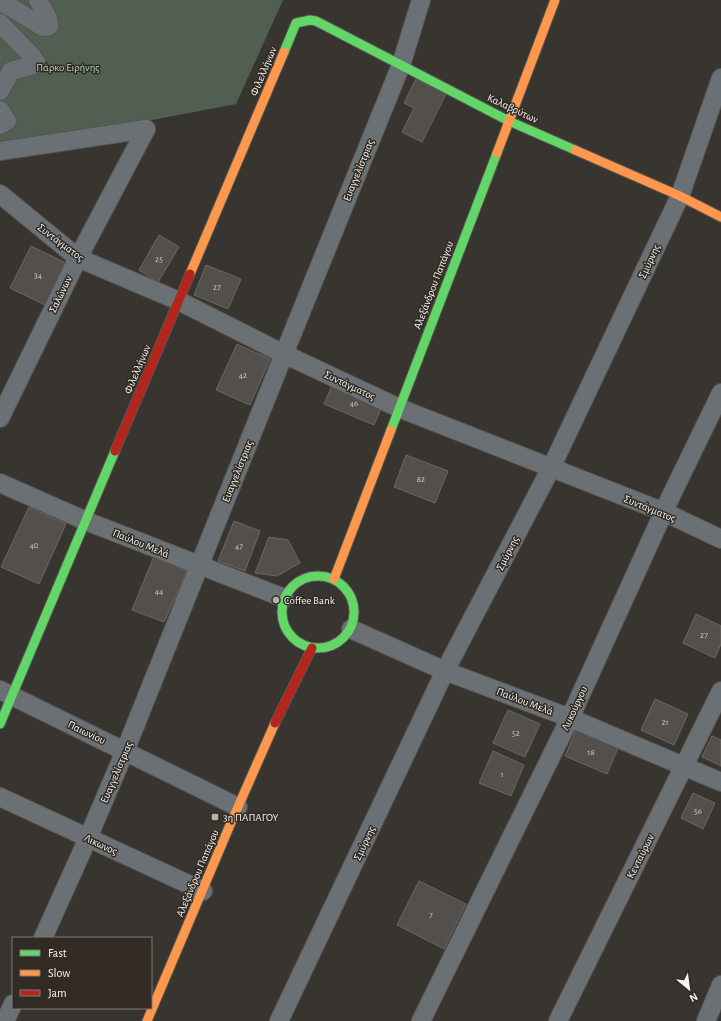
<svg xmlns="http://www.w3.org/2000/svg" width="721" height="1021" font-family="'Alegreya Sans',sans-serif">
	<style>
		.green { fill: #515f52 }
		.building { fill: #524f4c; stroke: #6a6764 }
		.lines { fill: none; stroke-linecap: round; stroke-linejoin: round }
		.street-casing { stroke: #565450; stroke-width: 20 }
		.fast-casing { stroke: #565450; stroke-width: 11 }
		.slow-casing { stroke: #565450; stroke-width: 11 }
		.jam-casing { stroke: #565450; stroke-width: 11 }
		.street { stroke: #6b7075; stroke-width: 18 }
		.fast { stroke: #63d668; stroke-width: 9 }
		.slow { stroke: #ff974d; stroke-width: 9 }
		.jam { stroke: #b3261e; stroke-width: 9 }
		.poi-dot { fill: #b5b1ac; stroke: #312b24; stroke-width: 1.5 }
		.labels { text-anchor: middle; stroke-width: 3; stroke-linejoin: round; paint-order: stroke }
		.number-label { font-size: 9px; fill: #cecbc6 }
		.park-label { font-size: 11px; fill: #a9daaf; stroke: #312b24 }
		.street-label { font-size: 11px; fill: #f8f4ef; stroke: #312b24 }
		.poi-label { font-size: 11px; fill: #f8f4ef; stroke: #312b24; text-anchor: start }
	</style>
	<rect width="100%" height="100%" fill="#383531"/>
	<polygon class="green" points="0,0 283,0 236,104 0,149"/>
	<g class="building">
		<polygon points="416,79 446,94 422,142 402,132 414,108 404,103"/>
		<polygon points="159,235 179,247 158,282 139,270"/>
		<polygon points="31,246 66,263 45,305 10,288"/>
		<polygon points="206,265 241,279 228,309 194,295"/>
		<polygon points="237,344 270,359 250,405 216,390"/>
		<polygon points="334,381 384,402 374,425 324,404"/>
		<polygon points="406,455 448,471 435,503 394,487"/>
		<polygon points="29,507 66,524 39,584 1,567"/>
		<polygon points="234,521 260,531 245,571 218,561"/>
		<polygon points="269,537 288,540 300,563 277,576 255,573"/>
		<polygon points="154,556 187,571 164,622 132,610"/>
		<polygon points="696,614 721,626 721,644 715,658 683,643"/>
		<polygon points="655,699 688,714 674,745 641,730"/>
		<polygon points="508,710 540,724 525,757 493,743"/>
		<polygon points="576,730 618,748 607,774 565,756"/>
		<polygon points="712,736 721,740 721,766 702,757"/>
		<polygon points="493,751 524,765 511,796 479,783"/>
		<polygon points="693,793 715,803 703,829 681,818"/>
		<polygon points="419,881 466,904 444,949 397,925"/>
	</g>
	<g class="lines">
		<defs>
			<g id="street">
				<polyline points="0,2 12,8 43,27 49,26 48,18 38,0"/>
				<polyline points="0,23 32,56 37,64 11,71 0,91"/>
				<polyline points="0,110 7,121 0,125"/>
				<polyline points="0,151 146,129"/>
				<polyline points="0,194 78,258 179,301 284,354 399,408 664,512 721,539"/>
				<polyline points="0,418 78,258 146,129"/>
				<polyline points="0,483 86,521 284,598"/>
				<polyline points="351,629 445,671 570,718 721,782"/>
				<polyline points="0,690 238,807"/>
				<polyline points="0,797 203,891"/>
				<polyline points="43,938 88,838 125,751 284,354 401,65 421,0"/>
				<polyline points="5,1021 13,1004"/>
				<polyline points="279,1021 445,671 551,468 680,196 721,78"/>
				<polyline points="421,1021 570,718 670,498 721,393"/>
				<polyline points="558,1021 721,691"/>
				<polyline points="706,1021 721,985"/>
			</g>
			<g id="fast">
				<polyline points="284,52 296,23 310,20 316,21 509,121 575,150"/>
				<polyline points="391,430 497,153"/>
				<circle cx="318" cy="612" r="36"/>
				<polyline points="0,724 115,451"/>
			</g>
			<g id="slow">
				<polyline points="575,150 680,196 721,217"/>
				<polyline points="497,153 555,0"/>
				<polyline points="190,274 284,52"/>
				<polyline points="334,579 391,430"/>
				<polyline points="147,1021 230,825 275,723"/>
			</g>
			<g id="jam">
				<polyline points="115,451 190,274"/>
				<polyline points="275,723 312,648"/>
			</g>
		</defs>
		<use href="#street" class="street-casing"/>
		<use href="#fast" class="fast-casing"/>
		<use href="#slow" class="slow-casing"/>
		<use href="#jam" class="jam-casing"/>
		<use href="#street" class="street"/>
		<use href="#fast" class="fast"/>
		<use href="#slow" class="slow"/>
		<use href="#jam" class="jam"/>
	</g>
	<g class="poi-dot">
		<circle cx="276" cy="600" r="4"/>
		<rect x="211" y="813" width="8" height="8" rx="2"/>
	</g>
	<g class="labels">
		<g class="number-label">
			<text x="159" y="262">25</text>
			<text x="38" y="278">34</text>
			<text x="217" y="290">27</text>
			<text x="243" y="378">42</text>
			<text x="354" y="406">46</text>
			<text x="421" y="482">82</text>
			<text x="34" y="548">40</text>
			<text x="239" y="549">47</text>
			<text x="159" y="594">44</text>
			<text x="704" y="638">27</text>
			<text x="665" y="725">21</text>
			<text x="516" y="736">52</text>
			<text x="591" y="755">18</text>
			<text x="502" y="777">1</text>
			<text x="698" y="814">56</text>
			<text x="431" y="918">7</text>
		</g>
		<g class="park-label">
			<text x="68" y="71">Πάρκο Ειρήνης</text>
		</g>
		<g class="street-label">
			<text transform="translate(263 71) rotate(-67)" y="4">Φιλελλήνων</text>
			<text transform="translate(513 108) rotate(25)" y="4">Καλαβρύτων</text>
			<text transform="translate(358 170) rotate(-68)" y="4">Ευαγγελίστριας</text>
			<text transform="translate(61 242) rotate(37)" y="4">Συντάγματος</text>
			<text transform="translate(649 261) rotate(-65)" y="4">Σμύρνης</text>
			<text transform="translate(433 285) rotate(-69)" y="4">Αλεξάνδρου Παπάγου</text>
			<text transform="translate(60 294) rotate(-64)" y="4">Σαλώνων</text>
			<text transform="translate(137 369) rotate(-67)" y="4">Φιλελλήνων</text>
			<text transform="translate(350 385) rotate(25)" y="4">Συντάγματος</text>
			<text transform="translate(237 471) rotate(-68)" y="4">Ευαγγελίστριας</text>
			<text transform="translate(650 508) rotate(22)" y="4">Συντάγματος</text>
			<text transform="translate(141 543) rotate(22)" y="4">Παύλου Μελά</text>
			<text transform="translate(507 553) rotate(-63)" y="4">Σμύρνης</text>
			<text transform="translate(525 701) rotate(21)" y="4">Παύλου Μελά</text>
			<text transform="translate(574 708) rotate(-65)" y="4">Λυκούργου</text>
			<text transform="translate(87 732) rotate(26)" y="4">Παιωνίου</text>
			<text transform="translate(116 772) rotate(-67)" y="4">Ευαγγελίστριας</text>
			<text transform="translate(364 843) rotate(-65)" y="4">Σμύρνης</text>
			<text transform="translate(101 844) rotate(25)" y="4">Λικωνος</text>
			<text transform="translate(640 856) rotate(-63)" y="4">Κενταύρων</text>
			<text transform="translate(197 873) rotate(-67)" y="4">Αλεξάνδρου Παπάγου</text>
		</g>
		<g class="poi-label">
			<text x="284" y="604">Coffee Bank</text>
			<text x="223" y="821">3η ΠΑΠΑΓΟΥ</text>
		</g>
	</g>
	<rect x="12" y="937" width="140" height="72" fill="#312b24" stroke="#817b75"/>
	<rect x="20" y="950" width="20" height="6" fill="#63d668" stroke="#817b75"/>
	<text x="48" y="957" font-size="12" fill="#f8f4ef">Fast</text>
	<rect x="20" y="970" width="20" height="6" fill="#ff974d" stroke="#817b75"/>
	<text x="48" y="977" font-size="12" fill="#f8f4ef">Slow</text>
	<rect x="20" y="990" width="20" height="6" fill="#b3261e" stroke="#817b75"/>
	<text x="48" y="997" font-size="12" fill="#f8f4ef">Jam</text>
	<g transform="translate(689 989) rotate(151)" stroke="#312b24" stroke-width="3" paint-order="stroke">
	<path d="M0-3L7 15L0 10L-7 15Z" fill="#f8f4ef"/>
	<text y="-6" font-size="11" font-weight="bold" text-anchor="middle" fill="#f8f4ef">N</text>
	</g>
</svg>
